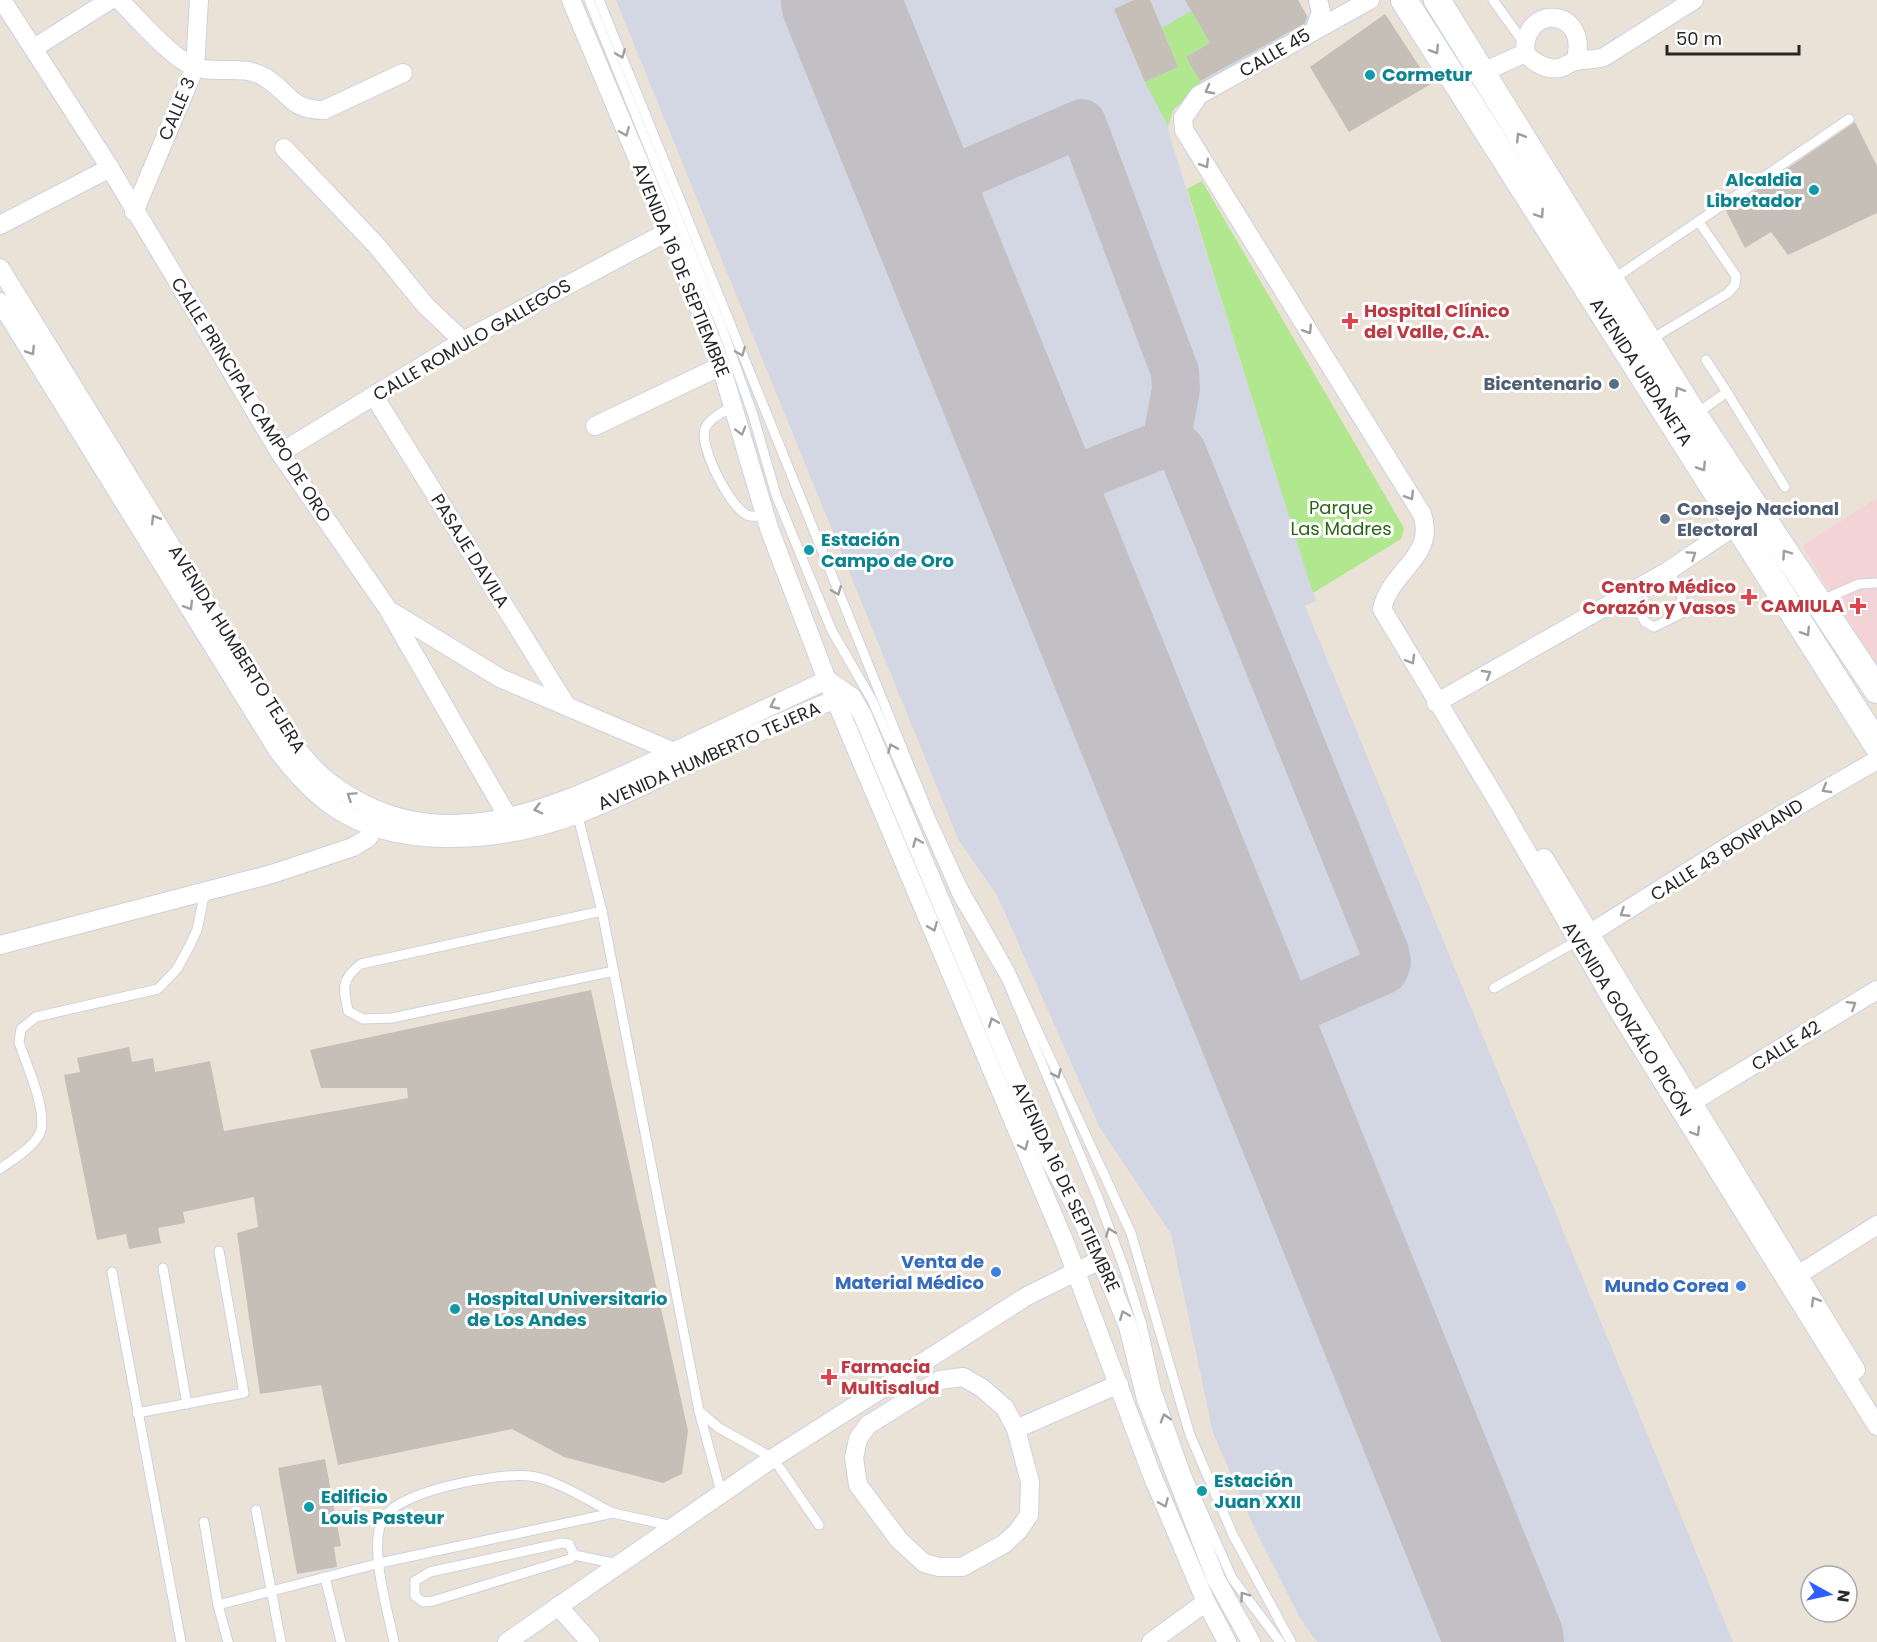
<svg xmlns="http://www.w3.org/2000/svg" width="1877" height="1642" font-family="Poppins,sans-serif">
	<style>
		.medical { fill: #f3d3d6 }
		.airport { fill: #d3d6e3 }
		.green { fill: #b0e78f }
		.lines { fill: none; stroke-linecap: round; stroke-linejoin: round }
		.taxiway { stroke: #c2c0c5; stroke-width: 48 }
		.runway { stroke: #c2c0c5; stroke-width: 118 }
		.building { fill: #c6bfb7 }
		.lane-casing { stroke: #ccd1e2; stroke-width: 11 }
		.street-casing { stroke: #ccd1e2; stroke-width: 20 }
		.secondary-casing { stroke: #ccd1e2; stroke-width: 28 }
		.lane { stroke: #fff; stroke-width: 9 }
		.street { stroke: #fff; stroke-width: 18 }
		.secondary { stroke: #fff; stroke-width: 26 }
		.oneway { stroke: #9e9e9e }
		.culture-dot { fill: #0f9aa8; stroke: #fff; stroke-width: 2 }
		.health-dot { fill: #e0444e; stroke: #fff; stroke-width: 2 }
		.service-dot { fill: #5c6f8a; stroke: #fff; stroke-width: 2 }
		.shop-dot { fill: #3f7fe0; stroke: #fff; stroke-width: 2 }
		.labels { text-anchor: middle; stroke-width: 6; stroke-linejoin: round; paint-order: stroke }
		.street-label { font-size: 18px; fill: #272727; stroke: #fff }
		.culture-label { font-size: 18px; font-weight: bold; fill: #0d838f; stroke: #fff; text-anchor: start }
		.health-label { font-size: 18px; font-weight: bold; fill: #be3a42; stroke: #fff; text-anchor: start }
		.service-label { font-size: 18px; font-weight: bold; fill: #4e5e75; stroke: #fff; text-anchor: end }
		.park-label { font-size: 18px; fill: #286714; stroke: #fff }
		.shop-label { font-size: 18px; font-weight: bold; fill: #366cbe; stroke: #fff; text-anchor: end }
	</style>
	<rect width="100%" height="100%" fill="#ebe2d7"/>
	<polygon class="medical" points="1877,498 1877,666 1802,546"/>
	<polygon class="airport" points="616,0 1298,0 1311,22 1184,99 1170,115 1168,126 1170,137 1316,601 1305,606 1733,1642 1317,1642 1300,1618 1253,1525 1213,1433 1171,1234 1100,1128 997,895 959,841"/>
	<g class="green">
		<polygon points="1191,11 1210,43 1186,57 1204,87 1174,108 1168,126 1145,82 1178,67 1162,28"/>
		<polygon points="1202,181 1404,528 1401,539 1313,593 1187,189"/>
	</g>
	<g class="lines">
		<g class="taxiway">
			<polyline points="919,194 1082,123 1175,372 1176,389 1166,443"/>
			<polyline points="1040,493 1166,443 1175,444 1182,451 1385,952 1387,962 1384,970 1256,1027"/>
		</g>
		<polyline class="runway" points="840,0 1505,1642"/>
	</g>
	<g class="building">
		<polygon points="1134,0 1150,0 1178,67 1145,82 1114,9"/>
		<polygon points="1185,0 1298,0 1307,16 1305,23 1200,81 1186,57 1210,43"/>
		<polygon points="1385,14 1431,84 1349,132 1310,67"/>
		<polygon points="1855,122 1877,166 1877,213 1788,255 1771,232 1745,248 1726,211"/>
		<polygon points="591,990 688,1431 682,1474 663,1483 564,1457 512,1429 338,1465 321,1385 260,1394 237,1233 258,1227 254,1197 183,1212 185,1223 158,1228 161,1243 129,1249 126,1234 97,1240 64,1075 80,1072 77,1058 129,1047 132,1062 153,1058 155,1072 210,1061 224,1131 408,1098 407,1088 321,1088 310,1050"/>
		<polygon points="325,1459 341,1546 334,1547 337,1567 297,1574 278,1468"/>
	</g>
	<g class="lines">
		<defs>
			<g id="lane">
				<polyline points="589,0 722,328 753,415 776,495 832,631 872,700 958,897 1007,980 1098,1198 1124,1268 1142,1325 1156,1389 1186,1474 1232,1578 1280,1642"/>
				<polyline points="599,0 930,817 961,884 1009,969 1131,1233 1190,1435 1233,1535 1291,1642"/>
				<polyline points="1493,0 1524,43"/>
				<polyline points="1612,280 1849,119"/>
				<polyline points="1650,340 1728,293 1735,285 1736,276 1699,222"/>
				<polyline points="1706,360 1727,392"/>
				<path d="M733,406C724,412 709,418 705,429C699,447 730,507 747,515C752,517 759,516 765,516"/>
				<polyline points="1696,414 1727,392 1785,487"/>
				<path d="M1629,594L1645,622L1654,627L1680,614C1686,596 1678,586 1668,571"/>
				<polyline points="1820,601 1859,584 1877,583"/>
				<polyline points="577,813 602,911 699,1411 721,1492"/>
				<path d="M602,911L361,964C341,979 343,988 348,1011L363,1019L392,1018L614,971"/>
				<polyline points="1494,988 1577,941"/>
				<path d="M0,1169C13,1159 30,1150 39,1135C50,1115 26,1064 19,1042L21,1029L36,1017L158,989L177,969L190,945L197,930L205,891"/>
				<polyline points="163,1268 187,1404"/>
				<polyline points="112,1272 181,1642"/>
				<polyline points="699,1411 719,1428 773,1458 819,1525"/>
				<polyline points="137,1413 244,1393 219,1251"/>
				<polyline points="256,1510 281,1642"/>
				<polyline points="204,1522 218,1605 228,1642"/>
				<polyline points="574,1555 569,1544 562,1543 430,1572 415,1581 415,1596 423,1602 433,1601 570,1559 574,1555 618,1564"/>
				<polyline points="325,1577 341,1642"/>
				<polyline points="218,1605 380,1563 613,1513 672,1526"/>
				<path d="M394,1642C388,1611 369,1549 382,1521C394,1491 499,1472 530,1476C555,1479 589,1501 613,1513"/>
			</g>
			<g id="street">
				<polyline points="2,0 110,168 280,453 388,609 508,817 517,825"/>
				<path d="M119,0C137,17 172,59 195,67C218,75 242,63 266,78C290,93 290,110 324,110L403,73"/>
				<polyline points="571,0 684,269 721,366 769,528 827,680 1065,1243 1152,1475 1206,1602 1227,1642"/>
				<path d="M1370,0L1199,95L1183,118L1184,130L1422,514C1437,556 1390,571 1382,609L1501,807L1617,1009L1877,1426"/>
				<polyline points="1314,31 1321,12 1318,0"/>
				<polyline points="34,48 110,0"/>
				<path d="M1525,53C1534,63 1549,72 1563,67C1567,65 1571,62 1576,61C1586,59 1594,60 1604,57L1694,0"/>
				<path d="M1481,73L1525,53C1523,0 1592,10 1575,61"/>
				<polyline points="284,148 377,246 425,305 463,341"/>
				<polyline points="134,212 195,67 199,0"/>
				<polyline points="0,225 110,168"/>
				<path d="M0,268L295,747C304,757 313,769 323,777C430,865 545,812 654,761C712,734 769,707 827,680"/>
				<path d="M0,302L278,751C293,770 308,788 328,803C395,854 504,842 578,814C613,801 648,783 682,767C733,744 784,720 836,699"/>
				<polyline points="374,396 566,705"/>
				<polyline points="595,426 721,366"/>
				<polyline points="280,453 463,341 667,232"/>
				<polyline points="392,612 500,678 674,752"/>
				<polyline points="829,681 852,697 862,714 1049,1159 1077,1209 1112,1287 1128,1326 1146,1399 1216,1579 1251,1642"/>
				<polyline points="1436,703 1668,571 1745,519"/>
				<polyline points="1544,858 1856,1370"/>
				<polyline points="1581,939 1740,839 1877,760"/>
				<polyline points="0,945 272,874 353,847 368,838 374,827"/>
				<polyline points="1684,1107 1877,990"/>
				<polyline points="1790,1280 1877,1225"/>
				<polygon points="963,1377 982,1388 1005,1408 1016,1429 1030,1482 1029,1515 1018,1531 1004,1544 962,1567 939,1567 924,1563 899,1540 858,1485 854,1458 858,1439 868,1425 940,1380"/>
				<polyline points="1016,1429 1119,1384"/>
				<polyline points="558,1606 590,1642"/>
				<polyline points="507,1642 773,1458 1027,1296 1100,1260"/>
				<polyline points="1151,1642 1206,1602"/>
			</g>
			<g id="secondary">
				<polyline points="1404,0 1877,745"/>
				<polyline points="1437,0 1694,415 1877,690"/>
			</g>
		</defs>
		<use href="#lane" class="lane-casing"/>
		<use href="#street" class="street-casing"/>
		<use href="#secondary" class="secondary-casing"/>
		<use href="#lane" class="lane"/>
		<use href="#street" class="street"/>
		<use href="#secondary" class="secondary"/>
	</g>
	<defs><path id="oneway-chevron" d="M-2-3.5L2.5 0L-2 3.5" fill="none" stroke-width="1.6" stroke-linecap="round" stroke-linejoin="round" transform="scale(1.5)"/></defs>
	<g class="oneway">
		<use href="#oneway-chevron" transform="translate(1435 50) rotate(58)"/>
		<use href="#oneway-chevron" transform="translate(621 54) rotate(68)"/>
		<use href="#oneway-chevron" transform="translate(1209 90) rotate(152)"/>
		<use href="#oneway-chevron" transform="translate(625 132) rotate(68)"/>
		<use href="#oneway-chevron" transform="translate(1520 137) rotate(-122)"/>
		<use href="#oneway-chevron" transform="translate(1205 164) rotate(58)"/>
		<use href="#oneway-chevron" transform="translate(1540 214) rotate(57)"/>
		<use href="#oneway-chevron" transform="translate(1308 330) rotate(58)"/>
		<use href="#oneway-chevron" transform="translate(31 351) rotate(57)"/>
		<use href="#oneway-chevron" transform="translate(741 352) rotate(68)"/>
		<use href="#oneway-chevron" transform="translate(1679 391) rotate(-122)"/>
		<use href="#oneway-chevron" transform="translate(741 431) rotate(74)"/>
		<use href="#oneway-chevron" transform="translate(1702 467) rotate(57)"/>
		<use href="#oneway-chevron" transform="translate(1410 496) rotate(58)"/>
		<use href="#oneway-chevron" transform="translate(155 519) rotate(-122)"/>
		<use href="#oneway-chevron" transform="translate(1786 554) rotate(-125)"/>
		<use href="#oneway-chevron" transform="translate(1692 555) rotate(-34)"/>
		<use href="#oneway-chevron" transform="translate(837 591) rotate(68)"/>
		<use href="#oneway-chevron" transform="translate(189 606) rotate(58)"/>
		<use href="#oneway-chevron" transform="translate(1806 632) rotate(58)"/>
		<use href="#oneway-chevron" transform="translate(1411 660) rotate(60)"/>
		<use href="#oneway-chevron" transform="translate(1487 674) rotate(-30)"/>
		<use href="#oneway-chevron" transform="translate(774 705) rotate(155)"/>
		<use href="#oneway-chevron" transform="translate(892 748) rotate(-113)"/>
		<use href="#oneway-chevron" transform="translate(1826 789) rotate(150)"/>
		<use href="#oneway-chevron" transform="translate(351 796) rotate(-146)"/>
		<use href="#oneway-chevron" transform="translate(538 809) rotate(165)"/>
		<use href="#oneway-chevron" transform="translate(917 842) rotate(-113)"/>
		<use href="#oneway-chevron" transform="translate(1624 913) rotate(147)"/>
		<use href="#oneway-chevron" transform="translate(933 927) rotate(68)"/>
		<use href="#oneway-chevron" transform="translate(1852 1005) rotate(-32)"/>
		<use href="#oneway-chevron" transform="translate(993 1022) rotate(-112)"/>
		<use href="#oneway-chevron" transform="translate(1057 1074) rotate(66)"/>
		<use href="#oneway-chevron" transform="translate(1696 1132) rotate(58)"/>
		<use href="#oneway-chevron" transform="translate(1024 1146) rotate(67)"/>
		<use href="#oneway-chevron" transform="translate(1110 1232) rotate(-111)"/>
		<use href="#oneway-chevron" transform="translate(1815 1301) rotate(-121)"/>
		<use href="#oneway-chevron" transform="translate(1124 1315) rotate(-112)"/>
		<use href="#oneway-chevron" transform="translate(1165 1418) rotate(-107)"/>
		<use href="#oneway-chevron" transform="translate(1164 1503) rotate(67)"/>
		<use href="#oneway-chevron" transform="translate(1244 1596) rotate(-126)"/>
	</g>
	<g class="culture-dot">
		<circle cx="1370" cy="75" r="6"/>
		<circle cx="1814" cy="190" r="6"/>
		<circle cx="809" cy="550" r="6"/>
		<circle cx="455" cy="1309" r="6"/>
		<circle cx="1202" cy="1491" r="6"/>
		<circle cx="309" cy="1507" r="6"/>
	</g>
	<g class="health-dot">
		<path d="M1347 312h6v6h6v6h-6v6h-6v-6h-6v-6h6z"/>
		<path d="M1746 588h6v6h6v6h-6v6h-6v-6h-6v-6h6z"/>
		<path d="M1855 597h6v6h6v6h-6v6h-6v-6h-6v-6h6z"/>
		<path d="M826 1368h6v6h6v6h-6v6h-6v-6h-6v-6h6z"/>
	</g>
	<g class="service-dot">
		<circle cx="1614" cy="384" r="6"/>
		<circle cx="1665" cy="519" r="6"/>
	</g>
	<g class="shop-dot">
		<circle cx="996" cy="1272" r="6"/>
		<circle cx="1741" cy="1286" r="6"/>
	</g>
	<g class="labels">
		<g class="street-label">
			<text transform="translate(1275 53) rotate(-30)" y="6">CALLE 45</text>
			<text transform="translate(177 109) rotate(-67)" y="6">CALLE 3</text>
			<text transform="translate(681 270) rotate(68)" y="6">AVENIDA 16 DE SEPTIEMBRE</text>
			<text transform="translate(472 340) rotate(-30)" y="6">CALLE ROMULO GALLEGOS</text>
			<text transform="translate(1641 372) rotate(57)" y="6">AVENIDA URDANETA</text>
			<text transform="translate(251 400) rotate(58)" y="6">CALLE PRINCIPAL CAMPO DE ORO</text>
			<text transform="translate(470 551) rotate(58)" y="6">PASAJE DAVILA</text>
			<text transform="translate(237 649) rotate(58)" y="6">AVENIDA HUMBERTO TEJERA</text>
			<text transform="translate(709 756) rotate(-24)" y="6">AVENIDA HUMBERTO TEJERA</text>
			<text transform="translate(1727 850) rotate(-32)" y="6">CALLE 43 BONPLAND</text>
			<text transform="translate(1627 1019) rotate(58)" y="6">AVENIDA GONZÁLO PICÓN</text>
			<text transform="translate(1786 1046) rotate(-32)" y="6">CALLE 42</text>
			<text transform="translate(1066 1187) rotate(65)" y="6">AVENIDA 16 DE SEPTIEMBRE</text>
		</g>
		<g class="culture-label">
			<text x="1382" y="81">Cormetur</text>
			<text x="1802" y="186" text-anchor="end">Alcaldia<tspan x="1802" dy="21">Libretador</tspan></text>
			<text x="821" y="546">Estación<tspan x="821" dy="21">Campo de Oro</tspan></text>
			<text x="467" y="1305">Hospital Universitario<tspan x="467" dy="21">de Los Andes</tspan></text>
			<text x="1214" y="1487">Estación<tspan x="1214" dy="21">Juan XXII</tspan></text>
			<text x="321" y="1503">Edificio<tspan x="321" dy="21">Louis Pasteur</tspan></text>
		</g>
		<g class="health-label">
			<text x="1364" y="317">Hospital Clínico<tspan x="1364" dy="21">del Valle, C.A.</tspan></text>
			<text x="1736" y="593" text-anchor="end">Centro Médico<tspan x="1736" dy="21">Corazón y Vasos</tspan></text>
			<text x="1844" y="612" text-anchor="end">CAMIULA</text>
			<text x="841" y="1373">Farmacia<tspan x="841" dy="21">Multisalud</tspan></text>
		</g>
		<g class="service-label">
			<text x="1602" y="390">Bicentenario</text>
			<text x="1677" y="515" text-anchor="start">Consejo Nacional<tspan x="1677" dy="21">Electoral</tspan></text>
		</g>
		<g class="park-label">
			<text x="1341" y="514">Parque<tspan x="1341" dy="21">Las Madres</tspan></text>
		</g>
		<g class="shop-label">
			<text x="984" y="1268">Venta de<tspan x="984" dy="21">Material Médico</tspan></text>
			<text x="1729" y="1292">Mundo Corea</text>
		</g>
	</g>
	<g transform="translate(1829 1594) rotate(98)"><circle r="28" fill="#ffffff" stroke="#a9a9a9" stroke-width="1.5"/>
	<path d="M0-4.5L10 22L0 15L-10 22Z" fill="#305fff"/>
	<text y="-9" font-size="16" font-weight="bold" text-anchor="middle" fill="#272727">N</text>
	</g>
	<path d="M1667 45v9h132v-9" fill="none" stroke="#272727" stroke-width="3"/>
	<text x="1676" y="45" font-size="18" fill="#272727" stroke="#ffffff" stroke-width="4.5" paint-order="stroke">50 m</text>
</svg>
